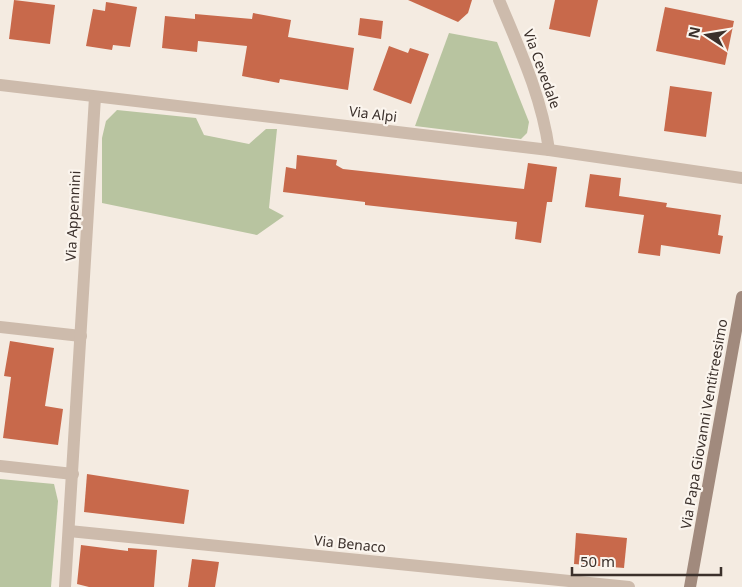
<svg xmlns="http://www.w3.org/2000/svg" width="742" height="587" font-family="'Noto Sans',sans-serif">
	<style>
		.green { fill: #b8c4a0 }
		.building { fill: #c8694b }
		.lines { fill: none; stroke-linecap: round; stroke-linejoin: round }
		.street { stroke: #cdbbac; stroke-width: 12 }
		.secondary { stroke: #a18a7d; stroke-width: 12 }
		.labels { text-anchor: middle; stroke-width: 4.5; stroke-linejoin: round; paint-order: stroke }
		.street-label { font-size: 14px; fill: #3b302b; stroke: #fbf5ee }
	</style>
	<rect width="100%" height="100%" fill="#f4ebe1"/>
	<g class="green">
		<polygon points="449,33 497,42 529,122 527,133 521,139 415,126"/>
		<polygon points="117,110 196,118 204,135 249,144 266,129 277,129 269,208 284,216 257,235 102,203 102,138 106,121"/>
		<polygon points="0,479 54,484 58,501 51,587 0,587"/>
	</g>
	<g class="building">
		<polygon points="14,0 55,5 50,44 9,39"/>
		<polygon points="408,0 472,0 468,13 458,22"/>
		<polygon points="555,0 598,0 590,37 549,29"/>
		<polygon points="106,2 137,7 130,47 113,45 112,50 86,46 93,9 105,11"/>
		<polygon points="665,7 734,21 725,65 656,51"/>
		<polygon points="253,13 291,20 288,37 354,48 348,90 280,79 279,83 242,76 247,46 198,41 197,52 162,48 165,16 195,19 195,14 252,19"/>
		<polygon points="360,18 383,21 381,39 358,35"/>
		<polygon points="389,46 408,53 410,48 429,54 411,104 373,90"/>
		<polygon points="670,86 712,92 706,137 664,131"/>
		<polygon points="297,155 337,160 336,165 343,169 524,189 528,163 557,167 552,202 547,202 541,243 515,239 517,222 365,205 365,202 283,192 286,167 296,169"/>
		<polygon points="590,174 621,178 619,196 667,203 666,207 721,215 718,235 723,236 720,254 661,245 660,256 638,253 644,215 585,207"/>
		<polygon points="10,341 54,348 45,406 63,409 58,445 3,438 11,377 4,376"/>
		<polygon points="87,474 189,490 184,524 84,512"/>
		<polygon points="576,533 627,538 624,568 574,564"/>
		<polygon points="81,545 128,551 128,548 157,550 154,587 89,587 77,584"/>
		<polygon points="192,559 219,562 215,587 188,587"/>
	</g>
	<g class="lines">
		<g class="street">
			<path d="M499,0C519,48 542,97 549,150"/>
			<polyline points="0,85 549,150 742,178"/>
			<polyline points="0,327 81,336"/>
			<polyline points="0,466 73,474"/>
			<polyline points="69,531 629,587"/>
			<polyline points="65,587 95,97"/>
		</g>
		<polyline class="secondary" points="690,587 742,297"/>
	</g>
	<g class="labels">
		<g class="street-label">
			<text transform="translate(542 69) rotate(70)" y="5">Via Cevedale</text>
			<text transform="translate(373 114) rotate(7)" y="5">Via Alpi</text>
			<text transform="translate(73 216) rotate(-87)" y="5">Via Appennini</text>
			<text transform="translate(704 424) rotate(-80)" y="5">Via Papa Giovanni Ventitreesimo</text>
			<text transform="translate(350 544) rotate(6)" y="5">Via Benaco</text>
		</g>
	</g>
	<g transform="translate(707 35) rotate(282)" stroke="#fbf5ee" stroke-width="4" paint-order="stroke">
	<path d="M0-4L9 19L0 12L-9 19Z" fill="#3b302b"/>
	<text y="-8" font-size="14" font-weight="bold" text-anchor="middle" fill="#3b302b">N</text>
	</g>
	<path d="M572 567v8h149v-8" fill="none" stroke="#3b302b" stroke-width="2.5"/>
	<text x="580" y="567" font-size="15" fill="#3b302b" stroke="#fbf5ee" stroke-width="4" paint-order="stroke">50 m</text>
</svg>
